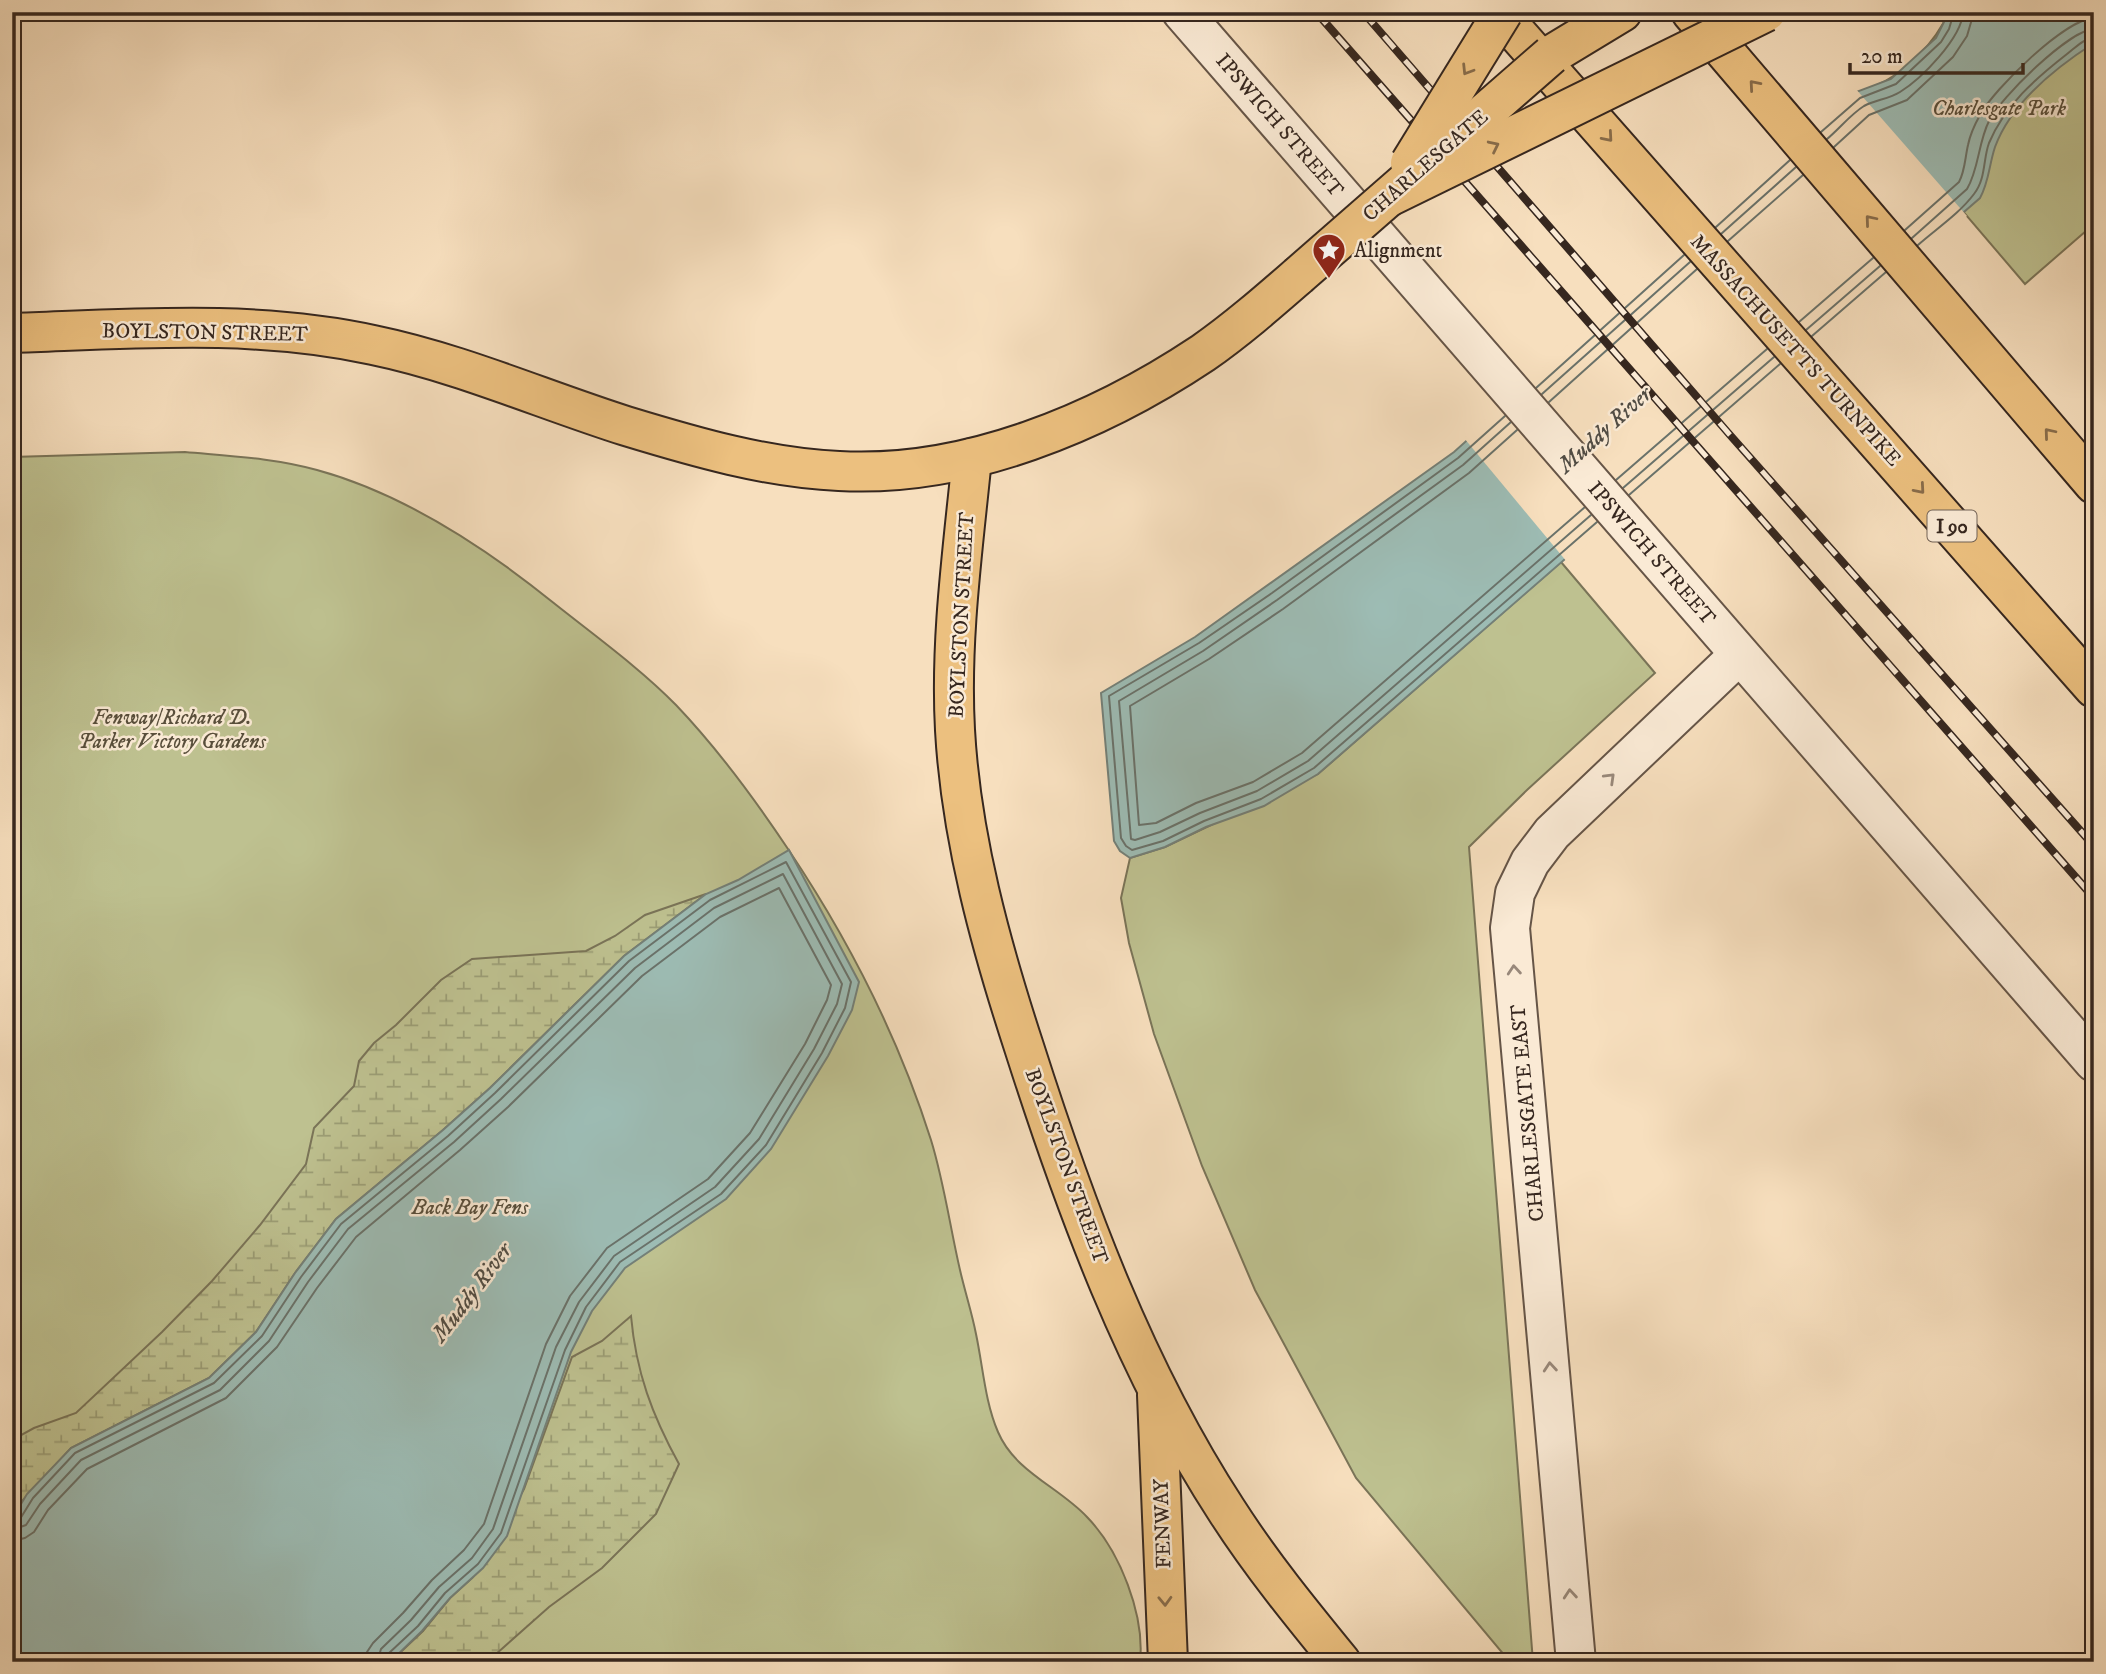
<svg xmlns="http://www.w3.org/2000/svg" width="2106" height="1674" font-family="'IM FELL DW Pica',serif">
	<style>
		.green { fill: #bec190; stroke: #7a7458; stroke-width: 2 }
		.wetland { fill: url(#wetland-marsh); stroke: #7a7458; stroke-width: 2 }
		.water { fill: #9dbcb4; stroke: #748078; stroke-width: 2 }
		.pier { fill: #f7dfbe }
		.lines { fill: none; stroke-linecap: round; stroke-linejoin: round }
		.shore { stroke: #6a726a; stroke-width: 2 }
		.minor-casing { stroke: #665547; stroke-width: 42 }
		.highway-casing { stroke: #36271f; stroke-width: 42 }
		.minor { stroke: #faead5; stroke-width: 38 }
		.highway { stroke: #ecc07f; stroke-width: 38 }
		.rail-casing { stroke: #36271f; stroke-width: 8 }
		.rail { stroke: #faead5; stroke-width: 5; stroke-dasharray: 16; stroke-linecap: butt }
		.highway-bridge-casing { stroke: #36271f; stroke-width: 42; stroke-linecap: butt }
		.highway-bridge { stroke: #ecc07f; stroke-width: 38 }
		.oneway { stroke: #886c4a }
		.oneway2 { stroke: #98887a }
		.labels { text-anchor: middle; stroke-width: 5; stroke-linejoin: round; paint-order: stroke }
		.shield { fill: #faead5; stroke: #716256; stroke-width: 2 }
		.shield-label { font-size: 19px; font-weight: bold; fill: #36271f }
		.park-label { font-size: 21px; font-style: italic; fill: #584e3b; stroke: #faead5 }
		.street-label { font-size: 21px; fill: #36271f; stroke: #faead5 }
		.poi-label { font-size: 21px; fill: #36271f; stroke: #faead5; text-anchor: start }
		.water-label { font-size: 23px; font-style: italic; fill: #504c44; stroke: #faead5 }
	</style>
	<defs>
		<pattern id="wetland-marsh" width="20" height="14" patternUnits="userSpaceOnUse" patternTransform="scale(1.75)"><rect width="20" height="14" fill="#bec190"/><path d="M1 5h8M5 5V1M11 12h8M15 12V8" fill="none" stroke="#9b9d75"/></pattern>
	</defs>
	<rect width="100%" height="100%" fill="#f7dfbe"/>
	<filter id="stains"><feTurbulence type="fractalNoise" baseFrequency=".00286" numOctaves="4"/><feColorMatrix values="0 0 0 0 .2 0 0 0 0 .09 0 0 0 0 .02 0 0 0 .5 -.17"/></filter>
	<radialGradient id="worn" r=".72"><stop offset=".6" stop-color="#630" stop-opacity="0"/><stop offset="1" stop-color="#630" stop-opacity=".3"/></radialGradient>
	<g class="green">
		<path d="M1949,12H2094V224L2025,284L1925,167L1875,86C1906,73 1935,43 1949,12Z"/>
		<path d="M185,452C229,456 275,458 317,470C405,494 486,548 555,604C594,635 641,669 676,705C718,749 754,798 788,849C849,940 898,1036 931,1140C944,1182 950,1227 960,1270C965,1292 972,1313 976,1334C983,1367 985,1402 998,1432C1015,1472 1059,1487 1087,1517C1120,1551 1145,1615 1140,1662H12V457Z"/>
		<polygon points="1561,562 1655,673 1527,790 1469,847 1533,1662 1510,1662 1356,1478 1255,1290 1202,1166 1154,1034 1129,943 1121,898 1130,858 1165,847 1318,774"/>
	</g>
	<g class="wetland">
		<polygon points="706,894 624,956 490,1088 443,1130 336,1219 295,1273 256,1332 209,1378 71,1448 12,1512 12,1440 34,1428 76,1413 162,1332 212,1281 260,1225 306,1164 314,1128 354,1086 359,1061 374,1043 396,1025 441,980 472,959 586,951 615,936 645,915"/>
		<path d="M631,1316C636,1372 652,1415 679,1464L656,1514L602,1568L549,1607L495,1655L484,1662H390L423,1631L450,1598L473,1577L524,1489L572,1357L602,1341Z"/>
	</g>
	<g class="water">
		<path d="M1949,12H2094V43C2055,68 2011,103 1995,147C1989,165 1989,182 1980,198L1318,774L1264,806L1206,827L1165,847L1130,858L1120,851L1114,841L1101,693L1195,637L1454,452L1856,92L1891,79L1936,38Z"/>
		<polygon points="789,850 859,982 852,1010 828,1056 771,1149 726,1199 625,1268 592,1311 571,1352 507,1536 483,1568 450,1598 422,1631 390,1662 12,1662 12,1519 27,1494 71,1448 209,1378 256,1332 295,1273 336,1219 443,1130 490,1088 624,956 706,894 738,880"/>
	</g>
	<polygon class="pier" points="1855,88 1967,216 1567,562 1464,438"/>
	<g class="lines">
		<g class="shore">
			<polyline points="1821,132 1860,98 1896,84 1941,42 1949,29 1954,12"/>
			<path d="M1827,139C1839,129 1851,114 1864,106C1875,100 1889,99 1900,92C1921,79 1962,38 1963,12"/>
			<polyline points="1834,147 1869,115 1907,100 1953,57 1967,36 1974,12"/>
			<polyline points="1716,227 1790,160"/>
			<path d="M1905,230L1959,182C1965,171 1965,158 1968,145C1970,135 1975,124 1980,115C1994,89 2065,19 2094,18"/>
			<polyline points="1721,234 1796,167"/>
			<path d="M1912,238L1967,189C1979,169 1978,143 1989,121C2000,98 2069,30 2094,29"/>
			<polyline points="1728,241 1803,175"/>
			<path d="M1918,245C1936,229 1959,214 1974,194C1986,179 1983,159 1989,143C2005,105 2035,79 2067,54C2075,48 2083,39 2094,37"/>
			<polyline points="1799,322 1873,258"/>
			<polyline points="1806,330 1880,266"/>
			<polyline points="1812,336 1886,272"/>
			<polyline points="1536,388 1684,255"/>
			<polyline points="1542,394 1690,262"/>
			<polyline points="1549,402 1697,269"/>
			<polyline points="1505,416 1458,458 1272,593 1199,643 1109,696 1121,838 1126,846 1132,850 1163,841 1204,821 1261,799 1314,768 1597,522"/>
			<polyline points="1511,422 1463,465 1277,600 1203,651 1119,701 1131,839 1135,840 1160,832 1200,813 1257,791 1308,761 1591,515"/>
			<polyline points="1517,430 1469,473 1283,609 1209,659 1130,706 1139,825 1156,823 1196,803 1253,782 1302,753 1585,507"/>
			<polyline points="1616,480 1767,349"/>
			<polyline points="1623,488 1774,357"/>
			<polyline points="1629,495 1780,364"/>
			<polyline points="12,1521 20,1519 33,1498 75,1453 214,1383 262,1336 301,1277 341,1224 448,1136 495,1093 629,961 710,900 786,862 851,982 845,1008 822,1053 766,1145 721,1194 620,1262 586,1307 565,1350 501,1533 478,1564 445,1593 418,1626 388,1654 386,1662"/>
			<polyline points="12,1530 26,1525 40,1504 81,1460 220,1390 269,1341 308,1282 348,1229 454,1142 501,1099 635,968 714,908 783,874 842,984 837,1004 814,1049 759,1139 715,1187 614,1256 579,1302 556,1347 493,1529 472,1558 439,1587 411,1620 381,1649 377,1662"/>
			<polyline points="12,1541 25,1538 34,1532 48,1510 87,1469 226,1398 277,1347 317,1288 356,1237 460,1150 508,1107 642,976 720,917 779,888 831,985 827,1000 805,1044 750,1133 708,1179 607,1248 570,1296 546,1344 484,1524 464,1550 432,1580 403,1613 373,1643 367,1652 367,1662"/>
		</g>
		<defs>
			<g id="minor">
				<polyline points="1182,12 2094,1062"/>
				<polyline points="1576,1662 1510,928 1515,893 1530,862 1552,833 1739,655"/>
			</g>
			<g id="highway">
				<polyline points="1498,12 2094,688"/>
				<polyline points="1691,12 2094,484"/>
				<polyline points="1551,55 1622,12"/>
				<path d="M12,333C132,329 254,319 373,345C460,363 541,399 626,426C695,447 767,468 839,471C966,478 1098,423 1203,353C1236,330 1267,303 1298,276"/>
				<path d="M972,458C963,548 950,640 955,730C961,838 991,946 1024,1047C1075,1207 1135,1370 1227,1511C1261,1564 1301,1613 1341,1662"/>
				<polyline points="1157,1395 1168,1662"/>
			</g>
		</defs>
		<use href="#minor" class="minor-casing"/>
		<use href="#highway" class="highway-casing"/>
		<use href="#minor" class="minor"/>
		<use href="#highway" class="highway"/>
		<defs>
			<g id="rail">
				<polyline points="1316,12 2094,898"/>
				<polyline points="1363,12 1730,435 2094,846"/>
			</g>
		</defs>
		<use href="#rail" class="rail-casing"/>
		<use href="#rail" class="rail"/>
		<defs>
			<g id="highway-bridge">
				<polyline points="1410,163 1503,12"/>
				<polyline points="1389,197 1766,12"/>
				<polyline points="1298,276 1551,55"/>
			</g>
		</defs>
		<use href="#highway-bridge" class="highway-bridge-casing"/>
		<use href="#highway-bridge" class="highway-bridge"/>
	</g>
	<defs><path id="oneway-chevron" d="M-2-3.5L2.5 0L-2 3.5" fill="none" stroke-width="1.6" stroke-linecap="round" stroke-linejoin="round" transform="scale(1.75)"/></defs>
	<g class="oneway">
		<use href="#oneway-chevron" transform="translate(1467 70) rotate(122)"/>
		<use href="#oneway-chevron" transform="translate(1754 85) rotate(-131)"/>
		<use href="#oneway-chevron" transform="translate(1608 137) rotate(49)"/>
		<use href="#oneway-chevron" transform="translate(1494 146) rotate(-26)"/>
		<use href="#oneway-chevron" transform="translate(1870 220) rotate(-130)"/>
		<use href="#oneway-chevron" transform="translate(2049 433) rotate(-130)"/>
		<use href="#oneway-chevron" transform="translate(1920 489) rotate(49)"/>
		<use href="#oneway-chevron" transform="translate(1165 1601) rotate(88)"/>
	</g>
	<g class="oneway2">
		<use href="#oneway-chevron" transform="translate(1610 778) rotate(-44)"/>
		<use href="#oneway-chevron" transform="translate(1514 970) rotate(-95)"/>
		<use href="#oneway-chevron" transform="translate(1550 1367) rotate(-95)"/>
		<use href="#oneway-chevron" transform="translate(1570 1594) rotate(-95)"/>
	</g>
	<defs>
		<symbol id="sight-pin" viewBox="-11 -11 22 30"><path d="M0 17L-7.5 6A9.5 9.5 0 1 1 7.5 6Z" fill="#8f2418" stroke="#faead5"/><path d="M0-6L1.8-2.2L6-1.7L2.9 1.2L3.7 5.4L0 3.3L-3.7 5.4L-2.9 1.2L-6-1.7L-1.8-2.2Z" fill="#fff"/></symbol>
	</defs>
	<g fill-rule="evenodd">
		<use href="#sight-pin" x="1310" y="231" width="38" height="52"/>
	</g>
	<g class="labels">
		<rect class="shield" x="1927.5" y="510.5" width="49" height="31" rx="5"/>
		<g class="shield-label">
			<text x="1952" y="533">I 90</text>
		</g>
		<g class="park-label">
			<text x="1999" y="115">Charlesgate Park</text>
			<text x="172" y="724">Fenway/Richard D.<tspan x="172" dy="24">Parker Victory Gardens</tspan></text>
			<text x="470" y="1214">Back Bay Fens</text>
		</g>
		<g class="street-label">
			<text transform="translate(1280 125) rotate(49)" y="7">IPSWICH STREET</text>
			<text transform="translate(1425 165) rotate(-41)" y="7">CHARLESGATE</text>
			<text transform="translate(205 332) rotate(1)" y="7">BOYLSTON STREET</text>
			<text transform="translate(1796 350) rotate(48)" y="7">MASSACHUSETTS TURNPIKE</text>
			<text transform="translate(1652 553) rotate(49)" y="7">IPSWICH STREET</text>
			<text transform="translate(961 615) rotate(-87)" y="7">BOYLSTON STREET</text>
			<text transform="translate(1527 1113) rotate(-95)" y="7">CHARLESGATE EAST</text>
			<text transform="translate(1067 1166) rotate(70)" y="7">BOYLSTON STREET</text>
			<text transform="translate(1162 1524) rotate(-92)" y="7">FENWAY</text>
		</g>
		<g class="poi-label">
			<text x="1354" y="257">Alignment</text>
		</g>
		<g class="water-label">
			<text transform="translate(1604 429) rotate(-42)" y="8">Muddy River</text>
			<text transform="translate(471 1292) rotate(-53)" y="8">Muddy River</text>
		</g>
	</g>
	<rect width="2106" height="1674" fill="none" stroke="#f7dfbe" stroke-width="42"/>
	<rect x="14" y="14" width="2078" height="1646" fill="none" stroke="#36271f" stroke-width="3.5"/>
	<rect x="21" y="21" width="2064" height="1632" fill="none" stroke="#36271f" stroke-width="2"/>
	<path d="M1850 63v10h173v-10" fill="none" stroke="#36271f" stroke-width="3.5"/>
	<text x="1861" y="63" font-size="21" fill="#36271f" stroke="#faead5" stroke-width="5" paint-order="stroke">20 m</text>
	<rect width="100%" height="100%" filter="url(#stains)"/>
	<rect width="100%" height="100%" fill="url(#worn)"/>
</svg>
